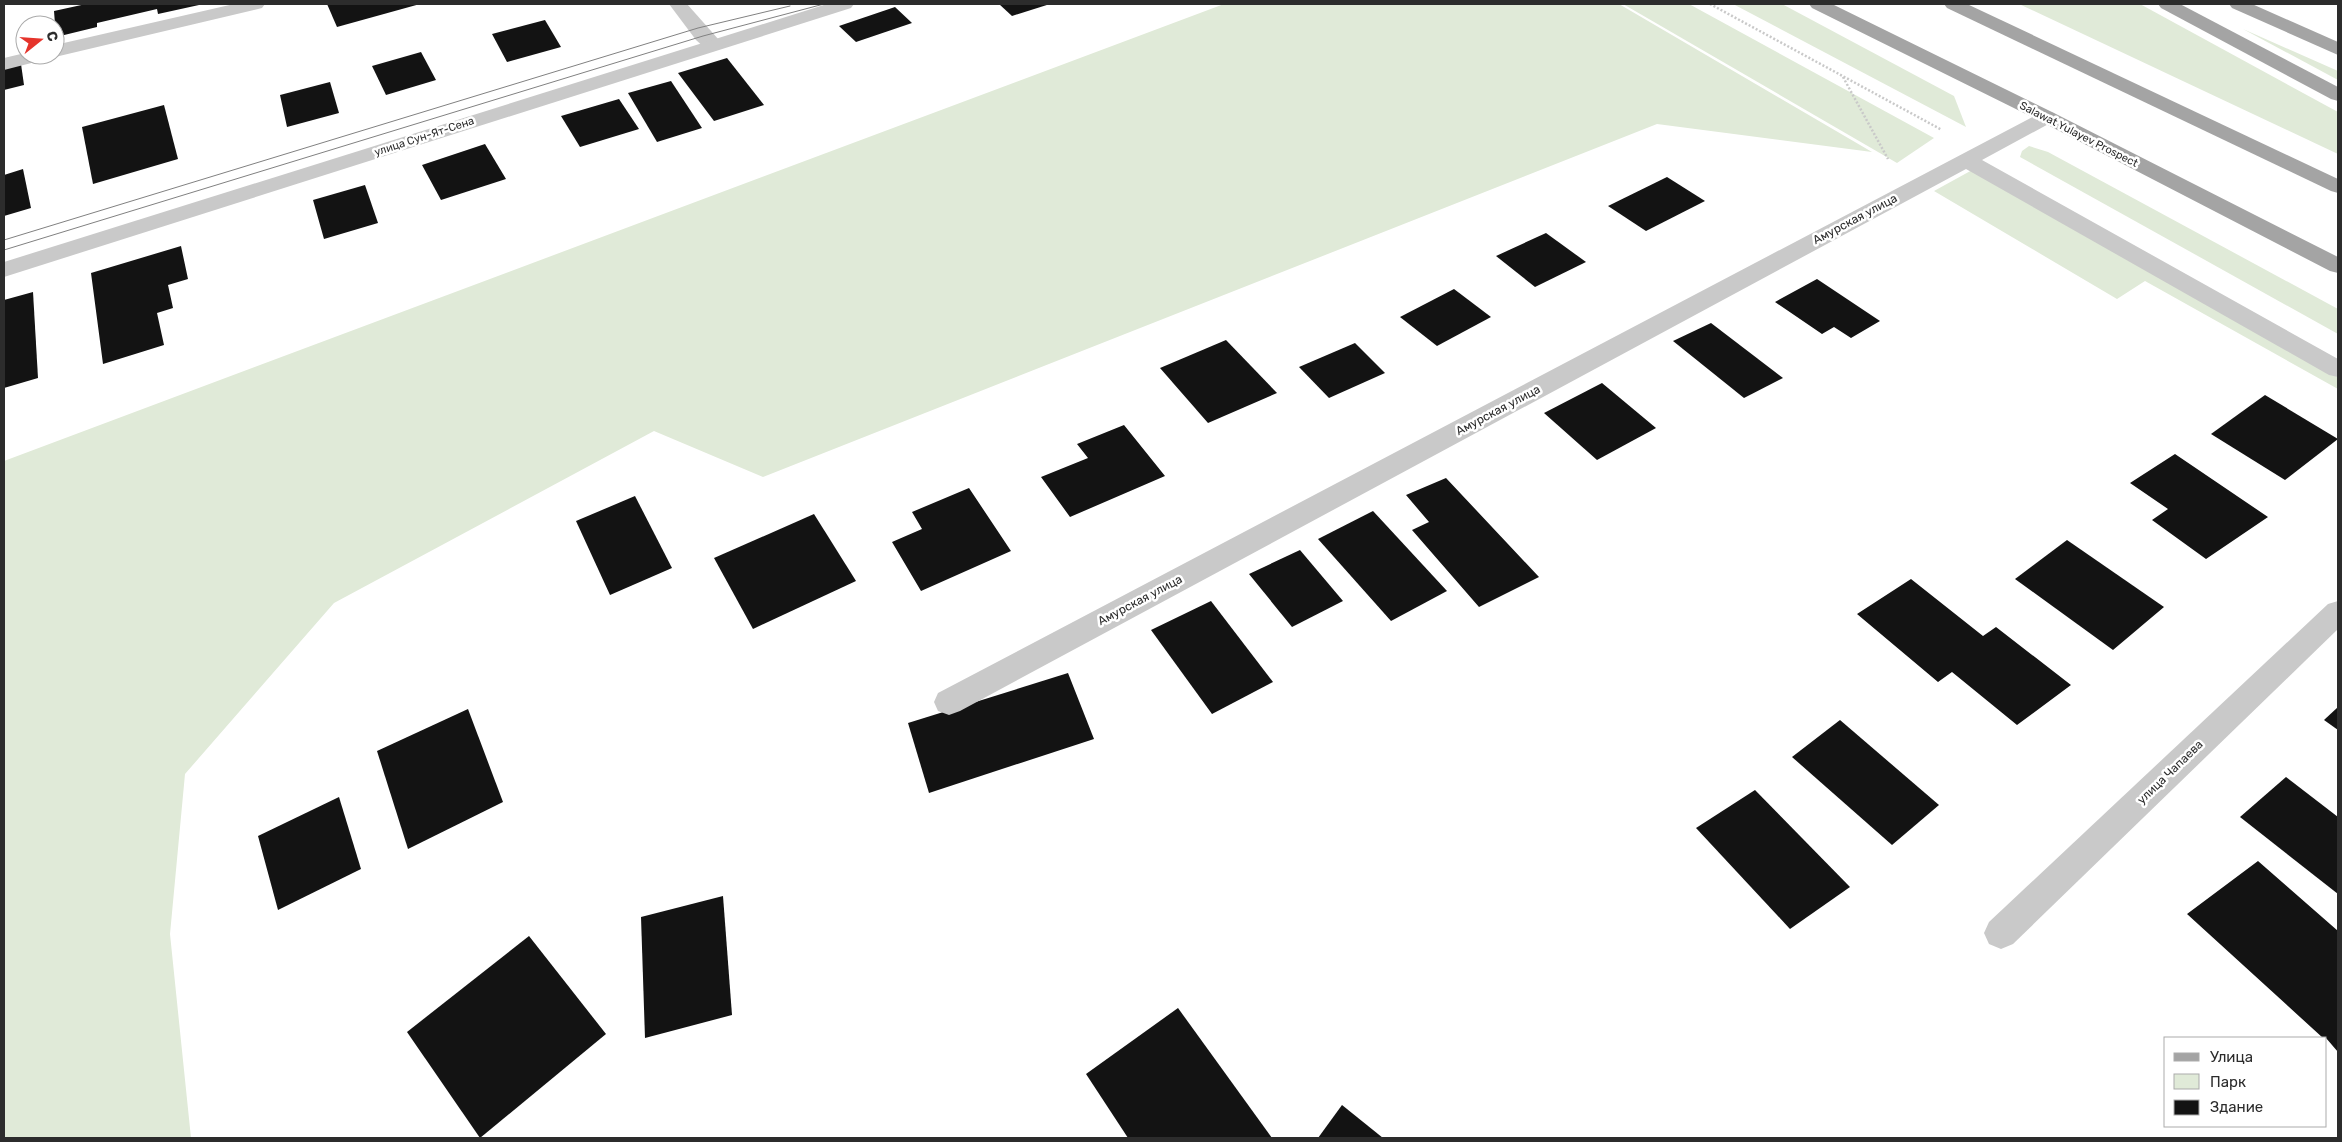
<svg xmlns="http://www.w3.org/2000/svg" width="2342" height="1142" font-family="Rubik,sans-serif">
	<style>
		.green { fill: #e0ead8 }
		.building { fill: #131313 }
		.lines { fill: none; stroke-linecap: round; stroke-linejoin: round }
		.path { stroke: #c9c9c9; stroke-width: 2.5; stroke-dasharray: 2 2; stroke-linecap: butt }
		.service { fill: #c9c9c9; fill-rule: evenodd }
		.minor { fill: #c9c9c9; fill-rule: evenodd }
		.primary { fill: #a4a4a4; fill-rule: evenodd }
		.tram { stroke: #818181; stroke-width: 1 }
		.labels { text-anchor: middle; stroke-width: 5; stroke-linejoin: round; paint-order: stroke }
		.far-street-label { font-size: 11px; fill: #2c2c2c; stroke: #fff }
		.street-label { font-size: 12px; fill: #2c2c2c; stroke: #fff }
	</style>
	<rect width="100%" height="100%" fill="#fff"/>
	<g class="green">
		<polygon points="1224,4 1619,4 1872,152 1657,124 763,477 654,431 334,603 185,774 170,934 191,1138 4,1138 4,461"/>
		<polygon points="1623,4 1689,4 1934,138 1897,163"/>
		<polygon points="1733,4 1782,4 1954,96 1966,127"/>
		<polygon points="2019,4 2140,4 2338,112 2338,154"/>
		<polygon points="2243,29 2338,71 2338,80"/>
		<polygon points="2029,146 2048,152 2338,309 2338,334 2020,157 2022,151"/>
		<polygon points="1974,169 2338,377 2338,389 2145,281 2117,299 1934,191"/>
	</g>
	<g class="building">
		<polygon points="86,4 199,4 199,5 158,14 157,9 97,23 97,27 56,37 54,11"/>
		<polygon points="327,4 420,4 337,27"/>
		<polygon points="999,4 1050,4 1012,16"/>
		<polygon points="895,7 912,23 856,42 839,26"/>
		<polygon points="545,20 561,47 507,62 492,34"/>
		<polygon points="421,52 436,80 386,95 372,66"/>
		<polygon points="727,58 764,105 714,121 678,73"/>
		<polygon points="21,64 24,85 4,90 4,69"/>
		<polygon points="671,81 702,128 657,142 628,93"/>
		<polygon points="330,82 339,113 287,127 280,95"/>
		<polygon points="619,99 639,129 580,147 561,116"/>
		<polygon points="164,105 178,159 93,184 82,127"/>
		<polygon points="485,144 506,179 441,200 422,165"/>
		<polygon points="23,169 31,208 4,216 4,175"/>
		<polygon points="1667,177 1705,201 1646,231 1608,206"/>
		<polygon points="365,185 378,223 324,239 313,200"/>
		<polygon points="1546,233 1586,262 1535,287 1496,256"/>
		<polygon points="181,246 188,279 168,285 173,308 157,313 164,345 103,364 91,273"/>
		<polygon points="1817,279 1880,321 1851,338 1834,327 1822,334 1775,302"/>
		<polygon points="1454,289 1491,317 1437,346 1400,317"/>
		<polygon points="33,292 38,378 4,388 4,300"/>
		<polygon points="1711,323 1783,378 1744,398 1673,341"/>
		<polygon points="1226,340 1277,393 1208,423 1160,368"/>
		<polygon points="1355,343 1385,373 1329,398 1299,367"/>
		<polygon points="1602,383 1656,428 1597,460 1544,413"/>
		<polygon points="2265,395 2338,439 2285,480 2211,434"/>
		<polygon points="1124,425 1165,476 1070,517 1041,477 1088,458 1077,444"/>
		<polygon points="2175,454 2268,517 2206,559 2152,520 2168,509 2130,483"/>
		<polygon points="1446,478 1539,577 1479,607 1412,530 1429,522 1406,495"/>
		<polygon points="969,488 1011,551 921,591 892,542 922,529 912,512"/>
		<polygon points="635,496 672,568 610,595 576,521"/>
		<polygon points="1373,511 1447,591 1391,621 1318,539"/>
		<polygon points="814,514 856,581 753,629 714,558"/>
		<polygon points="2067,540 2164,607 2113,650 2015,579"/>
		<polygon points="1300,550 1343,601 1292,627 1249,574"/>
		<polygon points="1911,579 1983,636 1996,627 2071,685 2017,725 1952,672 1938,682 1857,614"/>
		<polygon points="1211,601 1273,682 1212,714 1151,630"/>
		<polygon points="1068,673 1094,739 929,793 908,723"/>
		<polygon points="2338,707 2338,730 2324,720"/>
		<polygon points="468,709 503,802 408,849 377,751"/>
		<polygon points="1840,720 1939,805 1892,845 1792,757"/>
		<polygon points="2286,777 2338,817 2338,894 2240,817"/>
		<polygon points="1755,790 1850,887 1790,929 1696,828"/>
		<polygon points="339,797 361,869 278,910 258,836"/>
		<polygon points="2258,861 2338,931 2338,1052 2326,1038 2323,1038 2187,914"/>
		<polygon points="723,896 732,1015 645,1038 641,917"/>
		<polygon points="529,936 606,1034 480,1138 407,1032"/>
		<polygon points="1178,1008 1272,1138 1128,1138 1086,1074"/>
		<polygon points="1342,1105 1383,1138 1318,1138"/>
	</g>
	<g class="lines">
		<g class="path">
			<polyline points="1710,4 1942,130"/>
			<polyline points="1843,77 1888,159"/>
		</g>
		<g class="service">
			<polygon points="234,4 265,4 262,8 55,57 49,55 47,59 4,70 4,58 25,53 25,55 55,55 55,45"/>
			<polygon points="669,4 687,4 719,40 721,44 719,48 705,48 696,40"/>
		</g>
		<g class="minor">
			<polygon points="827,4 854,4 851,8 4,277 4,262"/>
			<polygon points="2047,111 2054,113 2057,117 2054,121 1982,160 2338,359 2338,377 2329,375 1966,169 960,711 949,715 938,711 934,702 938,693 2040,113"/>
			<polygon points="2338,601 2338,629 2013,944 2001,949 1989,944 1984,933 1989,922 2328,604"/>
		</g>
		<g class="primary">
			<polygon points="1809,4 1832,4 2054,113 2338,257 2338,273 2330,271 2040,121 1812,8"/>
			<polygon points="1944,4 1967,4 2338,179 2338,193 2331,191 1947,8"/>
			<polygon points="2158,4 2180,4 2338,87 2338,101 2331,99 2161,8"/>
			<polygon points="2229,4 2252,4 2338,42 2338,55 2232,8"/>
		</g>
		<g class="tram">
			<polyline points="4,240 698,28 790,6"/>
			<polyline points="4,250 703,36 824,4"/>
		</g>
	</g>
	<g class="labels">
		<g class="far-street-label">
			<text transform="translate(2079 134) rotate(27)" y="4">Salawat Yulayev Prospect</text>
			<text transform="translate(424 136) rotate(-18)" y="4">улица Сун-Ят-Сена</text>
		</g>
		<g class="street-label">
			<text transform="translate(1855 219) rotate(-28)" y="4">Амурская улица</text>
			<text transform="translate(1498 410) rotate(-28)" y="4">Амурская улица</text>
			<text transform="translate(1140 600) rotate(-28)" y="4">Амурская улица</text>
			<text transform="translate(2170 772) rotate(-44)" y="4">улица Чапаева</text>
		</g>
	</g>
	<rect width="2342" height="1142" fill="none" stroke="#2c2c2c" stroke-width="10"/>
	<rect x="2164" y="1037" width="162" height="90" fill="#ffffff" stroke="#ababab"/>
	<rect x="2174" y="1053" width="25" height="8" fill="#a4a4a4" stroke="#ababab"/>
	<text x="2210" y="1062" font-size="15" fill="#2c2c2c">Улица</text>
	<rect x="2174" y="1074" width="25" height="15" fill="#e0ead8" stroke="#ababab"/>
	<text x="2210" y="1087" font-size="15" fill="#2c2c2c">Парк</text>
	<rect x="2174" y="1100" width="25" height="15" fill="#131313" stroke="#ababab"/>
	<text x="2210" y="1112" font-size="15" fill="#2c2c2c">Здание</text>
	<g transform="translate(40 40) rotate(73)"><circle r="24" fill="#ffffff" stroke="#ababab"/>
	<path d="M0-4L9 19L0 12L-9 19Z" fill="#e5342c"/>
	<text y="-8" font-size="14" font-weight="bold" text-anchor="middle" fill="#2c2c2c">С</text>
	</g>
</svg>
